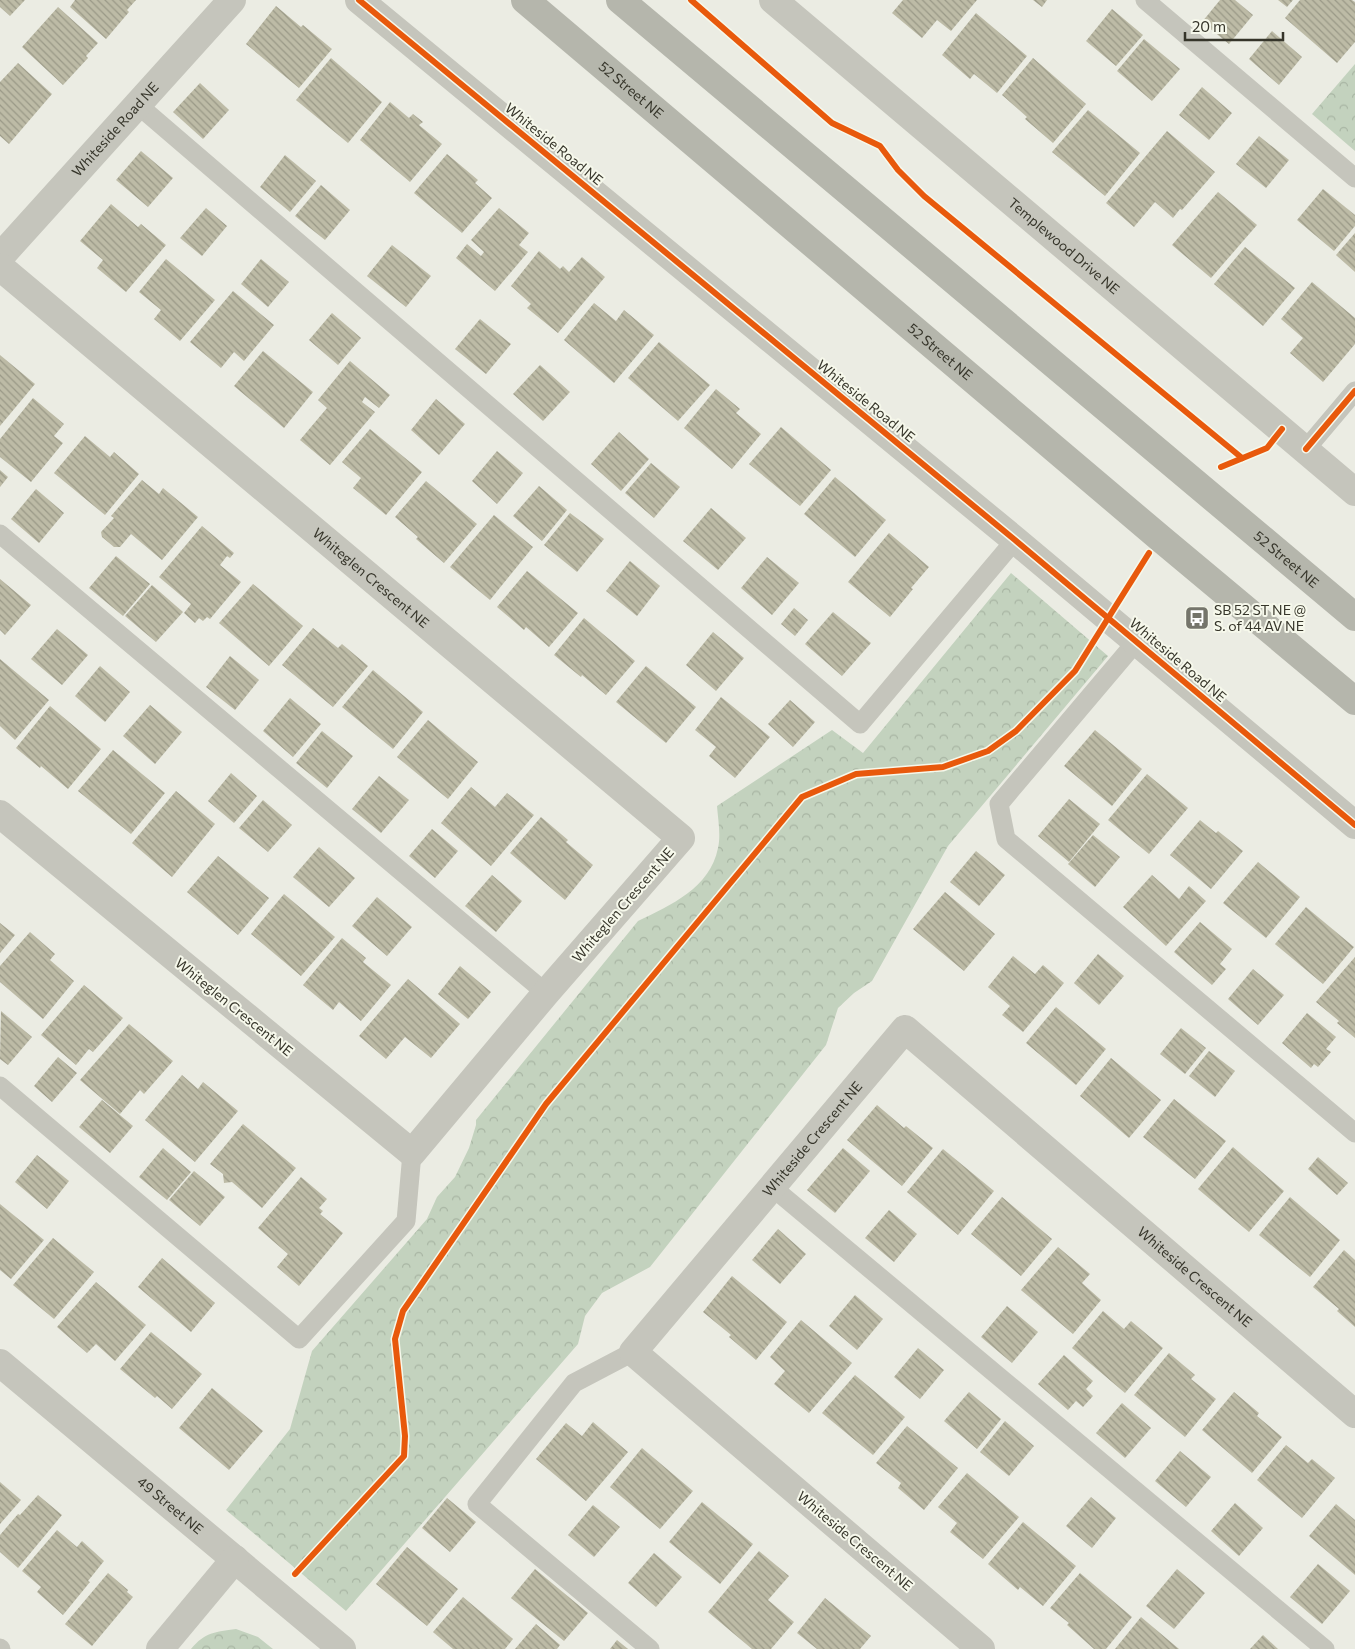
<svg xmlns="http://www.w3.org/2000/svg" width="1355" height="1649" font-family="Commissioner,sans-serif">
	<style>
		.forest { fill: url(#forest-crowns) }
		.building { fill: url(#building-back-hatch) }
		.lines { fill: none; stroke-linecap: round; stroke-linejoin: round }
		.lane { stroke: #c5c5bc; stroke-width: 19 }
		.street { stroke: #c5c5bc; stroke-width: 28 }
		.secondary { stroke: #b5b6ac; stroke-width: 28 }
		.cycleway-casing { stroke: #f6f8eb; stroke-width: 9 }
		.cycleway { stroke: #e8590c; stroke-width: 6 }
		.labels { text-anchor: middle; stroke-width: 4; stroke-linejoin: round; paint-order: stroke }
		.street-label { font-size: 14px; fill: #36352a; stroke: #f6f8eb }
		.poi-label { font-size: 14px; fill: #36352a; stroke: #f6f8eb; text-anchor: start }
	</style>
	<defs>
		<pattern id="forest-crowns" width="20" height="18" patternUnits="userSpaceOnUse" patternTransform="scale(1.25)"><rect width="20" height="18" fill="#c3d2be"/><path d="M2 6a3 3 0 1 1 6 0M12 15a3 3 0 1 1 6 0" fill="none" stroke="#a8b5a3"/></pattern>
		<pattern id="building-back-hatch" width="6" height="6" patternUnits="userSpaceOnUse" patternTransform="scale(1.25)"><rect width="6" height="6" fill="#bdbba6"/><path d="M-1 5l2 2M0 0l6 6M5-1l2 2" fill="none" stroke="#9a9987"/></pattern>
	</defs>
	<rect width="100%" height="100%" fill="#ebece3"/>
	<g class="forest">
		<polygon points="1355,64 1355,151 1312,114"/>
		<path d="M1011,573L1108,656L948,846L872,981L854,993L838,1008L826,1045L650,1267L602,1293L585,1316L578,1344L346,1611L226,1510L290,1429L312,1351L427,1219L437,1197L455,1177L469,1148L476,1125V1120L638,921C671,905 710,888 718,848C721,835 718,819 717,806L832,730L863,753Z"/>
		<path d="M236,1629L258,1637L273,1649H191C205,1632 215,1632 236,1629Z"/>
	</g>
	<g class="building">
		<polygon points="0,0 25,0 10,16 0,7"/>
		<polygon points="75,0 136,0 127,10 129,12 106,39 70,7"/>
		<polygon points="903,0 977,0 951,31 937,20 922,38 892,13"/>
		<polygon points="1033,0 1047,0 1042,7"/>
		<polygon points="1220,0 1235,0 1253,15 1229,44 1202,22"/>
		<polygon points="1278,0 1293,0 1287,7"/>
		<polygon points="1300,0 1352,0 1355,2 1355,42 1337,63 1285,18"/>
		<polygon points="276,6 301,27 303,25 332,49 299,88 246,44"/>
		<polygon points="58,7 98,43 86,56 88,58 63,85 22,47"/>
		<polygon points="1112,9 1143,35 1116,66 1086,41"/>
		<polygon points="976,13 1027,56 997,93 974,74 970,79 942,55"/>
		<polygon points="1272,31 1302,57 1279,85 1249,59"/>
		<polygon points="1144,39 1180,69 1152,101 1117,71"/>
		<polygon points="331,58 382,102 348,143 296,100"/>
		<polygon points="1033,58 1086,104 1053,143 1025,119 1027,117 1002,95"/>
		<polygon points="18,63 52,94 9,144 0,136 0,82"/>
		<polygon points="200,83 229,110 203,139 173,112"/>
		<polygon points="1202,87 1232,113 1209,140 1179,115"/>
		<polygon points="390,102 409,118 413,114 423,122 419,125 442,144 410,182 360,140"/>
		<polygon points="1088,110 1140,153 1105,196 1052,152"/>
		<polygon points="1167,131 1215,172 1182,210 1180,209 1173,218 1155,202 1134,227 1106,203"/>
		<polygon points="1259,136 1289,160 1266,188 1236,164"/>
		<polygon points="141,151 173,178 148,207 116,180"/>
		<polygon points="447,154 478,180 475,183 492,198 462,233 414,193"/>
		<polygon points="285,155 316,181 290,212 260,187"/>
		<polygon points="321,185 350,210 325,240 295,216"/>
		<polygon points="1323,189 1355,215 1355,226 1334,251 1297,220"/>
		<polygon points="1218,192 1257,225 1211,278 1172,245"/>
		<polygon points="111,204 138,227 141,224 166,245 126,292 97,268 103,260 80,241"/>
		<polygon points="206,208 227,226 202,256 180,238"/>
		<polygon points="499,208 529,233 519,245 528,252 495,291 456,258 467,244 481,256 484,252 471,240"/>
		<polygon points="1355,233 1355,272 1336,255"/>
		<polygon points="392,245 431,276 406,307 367,276"/>
		<polygon points="1245,247 1295,288 1263,326 1214,284"/>
		<polygon points="539,251 560,269 563,266 569,272 582,257 605,277 558,333 527,308 531,304 511,286"/>
		<polygon points="166,259 215,300 180,341 154,319 161,310 139,292"/>
		<polygon points="261,259 289,282 268,307 241,284"/>
		<polygon points="1312,282 1355,318 1355,344 1323,382 1290,353 1303,338 1281,319"/>
		<polygon points="233,291 274,325 244,361 234,352 221,368 190,342"/>
		<polygon points="594,303 616,321 624,310 654,335 614,383 564,340"/>
		<polygon points="332,313 361,338 338,365 309,340"/>
		<polygon points="480,319 511,344 486,374 455,349"/>
		<polygon points="659,342 710,385 678,421 628,378"/>
		<polygon points="263,351 313,392 284,428 234,386"/>
		<polygon points="0,355 35,384 0,426"/>
		<polygon points="350,361 390,395 379,408 365,397 362,402 375,412 330,465 300,440 327,408 318,400"/>
		<polygon points="540,365 570,392 543,421 513,394"/>
		<polygon points="716,389 740,409 736,413 761,434 732,469 684,428"/>
		<polygon points="33,398 64,424 54,436 63,443 31,482 0,457 0,439"/>
		<polygon points="436,399 465,424 439,455 411,430"/>
		<polygon points="781,427 831,470 800,506 749,464"/>
		<polygon points="370,429 422,472 386,515 353,488 361,478 342,462"/>
		<polygon points="619,432 649,459 621,491 591,464"/>
		<polygon points="85,436 110,457 114,452 139,474 105,515 54,473"/>
		<polygon points="497,451 523,473 497,504 472,481"/>
		<polygon points="651,463 680,487 654,518 625,493"/>
		<polygon points="0,470 8,477 0,487"/>
		<polygon points="835,477 886,520 855,557 804,514"/>
		<polygon points="142,480 159,494 163,488 198,517 162,560 131,534 120,547 114,547 102,537 101,532 114,518 111,516"/>
		<polygon points="426,481 477,524 444,563 416,539 418,537 395,517"/>
		<polygon points="539,486 567,510 542,541 513,516"/>
		<polygon points="36,489 64,513 39,543 11,519"/>
		<polygon points="711,508 746,538 718,570 683,541"/>
		<polygon points="570,513 604,539 577,572 544,545"/>
		<polygon points="494,515 533,547 490,600 450,567"/>
		<polygon points="202,526 234,553 230,558 227,556 220,565 241,582 210,619 207,617 203,621 199,618 195,623 184,613 191,604 159,577"/>
		<polygon points="889,533 929,567 911,588 913,589 890,617 848,582"/>
		<polygon points="116,556 150,584 123,616 89,588"/>
		<polygon points="767,557 799,583 772,615 741,588"/>
		<polygon points="630,561 660,586 637,616 606,591"/>
		<polygon points="527,571 578,613 549,647 526,627 524,630 497,607"/>
		<polygon points="0,579 31,605 5,635 0,630"/>
		<polygon points="253,584 303,626 269,666 219,623"/>
		<polygon points="152,585 183,612 156,642 125,616"/>
		<polygon points="794,608 808,620 795,636 781,624"/>
		<polygon points="833,612 871,643 842,676 805,644"/>
		<polygon points="584,618 635,661 606,695 582,675 581,677 554,655"/>
		<polygon points="313,628 338,648 342,644 368,666 333,707 282,665"/>
		<polygon points="57,629 88,655 62,685 31,659"/>
		<polygon points="713,632 744,658 716,691 686,665"/>
		<polygon points="230,656 259,680 235,710 206,687"/>
		<polygon points="0,659 49,700 15,740 0,726"/>
		<polygon points="100,666 130,692 105,722 75,696"/>
		<polygon points="646,666 696,707 666,743 616,702"/>
		<polygon points="373,670 423,712 393,749 342,707"/>
		<polygon points="721,697 770,737 735,778 709,756 716,747 695,730"/>
		<polygon points="290,698 321,724 293,757 263,731"/>
		<polygon points="790,700 815,722 793,747 768,724"/>
		<polygon points="150,705 182,732 155,764 123,736"/>
		<polygon points="50,706 101,749 68,789 41,766 40,768 16,748"/>
		<polygon points="428,720 478,762 448,799 397,757"/>
		<polygon points="1095,730 1142,769 1112,806 1064,766"/>
		<polygon points="322,731 353,756 327,788 296,763"/>
		<polygon points="113,750 165,793 131,834 78,791"/>
		<polygon points="231,773 257,796 234,823 208,801"/>
		<polygon points="1147,774 1188,808 1149,854 1108,820"/>
		<polygon points="379,776 409,800 381,833 352,809"/>
		<polygon points="471,787 495,807 507,793 534,815 491,866 441,823"/>
		<polygon points="176,791 215,824 172,877 132,843"/>
		<polygon points="1069,799 1100,824 1069,862 1038,836"/>
		<polygon points="263,800 292,825 268,852 239,828"/>
		<polygon points="541,817 568,840 566,842 593,865 565,900 510,853"/>
		<polygon points="1200,820 1216,833 1218,831 1243,851 1211,889 1170,855"/>
		<polygon points="432,829 458,851 435,878 409,856"/>
		<polygon points="1093,835 1120,857 1095,887 1068,864"/>
		<polygon points="319,847 355,878 329,907 293,877"/>
		<polygon points="976,851 1005,875 979,906 950,882"/>
		<polygon points="218,856 269,898 238,935 187,892"/>
		<polygon points="1258,862 1300,897 1266,938 1223,903"/>
		<polygon points="492,875 522,901 496,932 465,906"/>
		<polygon points="1152,875 1179,899 1189,886 1206,901 1166,946 1123,907"/>
		<polygon points="945,892 995,934 964,971 913,929"/>
		<polygon points="284,894 335,937 301,976 251,934"/>
		<polygon points="377,897 412,927 387,956 352,926"/>
		<polygon points="1306,907 1354,947 1323,984 1275,944"/>
		<polygon points="1200,922 1232,949 1220,964 1226,969 1212,985 1174,952"/>
		<polygon points="0,923 15,935 0,953"/>
		<polygon points="30,932 55,954 50,960 74,981 43,1019 0,982 0,966"/>
		<polygon points="342,938 366,958 363,962 391,985 361,1021 339,1002 333,1010 303,985"/>
		<polygon points="1098,954 1124,976 1099,1005 1074,983"/>
		<polygon points="1013,956 1035,974 1043,965 1064,983 1023,1032 1002,1015 1010,1006 988,987"/>
		<polygon points="1355,957 1355,1038 1337,1023 1339,1021 1316,1002"/>
		<polygon points="460,966 491,992 468,1019 438,994"/>
		<polygon points="1253,969 1284,995 1258,1025 1228,999"/>
		<polygon points="408,979 460,1024 431,1058 405,1037 386,1059 359,1036"/>
		<polygon points="84,985 123,1018 93,1052 89,1049 76,1065 41,1035"/>
		<polygon points="1056,1007 1106,1049 1076,1085 1026,1043"/>
		<polygon points="1,1011 32,1037 8,1065 0,1059"/>
		<polygon points="1307,1013 1336,1037 1326,1049 1331,1052 1318,1067 1314,1064 1311,1068 1282,1043"/>
		<polygon points="129,1024 173,1061 144,1094 140,1090 120,1114 80,1080"/>
		<polygon points="1181,1028 1206,1048 1185,1074 1160,1054"/>
		<polygon points="1209,1051 1235,1071 1215,1097 1189,1076"/>
		<polygon points="58,1057 77,1073 52,1102 34,1086"/>
		<polygon points="1111,1058 1161,1100 1129,1138 1080,1096"/>
		<polygon points="182,1075 198,1089 203,1082 238,1111 195,1162 145,1120"/>
		<polygon points="1174,1099 1226,1141 1195,1179 1143,1137"/>
		<polygon points="102,1100 133,1126 110,1153 79,1127"/>
		<polygon points="877,1105 904,1128 906,1126 933,1148 902,1186 847,1140"/>
		<polygon points="243,1124 296,1168 262,1208 232,1182 224,1183 223,1174 210,1164"/>
		<polygon points="1233,1147 1284,1191 1249,1232 1198,1189"/>
		<polygon points="163,1148 191,1172 167,1200 139,1177"/>
		<polygon points="843,1148 870,1171 835,1213 807,1190"/>
		<polygon points="943,1149 994,1191 958,1235 907,1192"/>
		<polygon points="37,1155 69,1181 47,1209 15,1182"/>
		<polygon points="1318,1157 1348,1183 1337,1195 1308,1169"/>
		<polygon points="194,1171 225,1197 200,1226 169,1200"/>
		<polygon points="301,1177 327,1199 319,1208 323,1211 320,1214 343,1233 299,1286 277,1267 288,1254 258,1228"/>
		<polygon points="1002,1197 1052,1239 1021,1276 971,1234"/>
		<polygon points="1290,1197 1340,1240 1310,1277 1259,1235"/>
		<polygon points="0,1204 44,1240 11,1279 0,1270"/>
		<polygon points="889,1210 917,1234 894,1262 865,1238"/>
		<polygon points="778,1229 806,1254 780,1284 752,1260"/>
		<polygon points="53,1238 94,1272 54,1319 13,1285"/>
		<polygon points="1058,1247 1090,1274 1082,1283 1101,1300 1073,1334 1021,1290"/>
		<polygon points="1344,1250 1355,1260 1355,1327 1337,1311 1339,1309 1313,1287"/>
		<polygon points="162,1258 215,1303 191,1332 138,1287"/>
		<polygon points="732,1276 787,1322 756,1360 729,1337 731,1335 703,1312"/>
		<polygon points="96,1282 146,1325 115,1361 96,1344 87,1353 57,1327"/>
		<polygon points="855,1295 883,1319 857,1350 829,1326"/>
		<polygon points="1007,1306 1038,1332 1012,1363 981,1337"/>
		<polygon points="1103,1311 1124,1329 1131,1321 1163,1348 1125,1393 1072,1348"/>
		<polygon points="801,1320 852,1363 809,1413 774,1384 785,1371 770,1357"/>
		<polygon points="151,1332 202,1374 172,1409 157,1396 155,1398 120,1369"/>
		<polygon points="918,1348 944,1370 920,1399 894,1377"/>
		<polygon points="1169,1353 1195,1375 1191,1379 1216,1399 1185,1437 1134,1395"/>
		<polygon points="1064,1355 1093,1381 1086,1389 1093,1396 1083,1407 1076,1401 1068,1410 1038,1384"/>
		<polygon points="855,1375 905,1417 873,1455 822,1413"/>
		<polygon points="212,1388 263,1431 229,1470 179,1428"/>
		<polygon points="969,1392 1001,1419 977,1449 944,1421"/>
		<polygon points="1234,1392 1259,1413 1257,1416 1282,1437 1252,1473 1202,1430"/>
		<polygon points="1122,1403 1151,1428 1125,1458 1096,1433"/>
		<polygon points="1005,1421 1034,1446 1009,1476 980,1452"/>
		<polygon points="593,1422 628,1452 586,1501 536,1459 566,1423 582,1436"/>
		<polygon points="907,1426 958,1468 924,1510 898,1488 901,1483 876,1463"/>
		<polygon points="1286,1445 1308,1463 1312,1459 1335,1478 1302,1518 1257,1480"/>
		<polygon points="642,1448 693,1491 660,1529 610,1487"/>
		<polygon points="1180,1451 1211,1477 1186,1507 1155,1481"/>
		<polygon points="967,1473 1019,1517 983,1559 950,1532 957,1523 938,1507"/>
		<polygon points="0,1482 21,1500 0,1524"/>
		<polygon points="38,1495 62,1515 18,1568 0,1552 0,1535 18,1514 20,1515"/>
		<polygon points="1091,1497 1116,1518 1092,1548 1066,1526"/>
		<polygon points="447,1498 476,1522 450,1552 422,1528"/>
		<polygon points="702,1502 753,1544 720,1584 669,1542"/>
		<polygon points="1235,1503 1263,1528 1239,1556 1211,1531"/>
		<polygon points="1336,1504 1355,1520 1355,1575 1309,1536"/>
		<polygon points="593,1505 620,1527 594,1557 568,1535"/>
		<polygon points="1023,1522 1076,1566 1043,1606 1020,1587 1018,1590 988,1564"/>
		<polygon points="57,1530 77,1547 82,1541 104,1561 88,1581 90,1582 63,1615 37,1592 41,1587 22,1571"/>
		<polygon points="407,1547 458,1589 427,1626 376,1584"/>
		<polygon points="759,1551 789,1576 768,1600 794,1622 771,1649 752,1649 708,1612"/>
		<polygon points="654,1553 682,1577 656,1607 628,1583"/>
		<polygon points="1318,1564 1350,1591 1322,1624 1290,1597"/>
		<polygon points="535,1569 588,1613 564,1641 511,1598"/>
		<polygon points="1177,1569 1205,1593 1174,1629 1146,1606"/>
		<polygon points="108,1573 128,1590 127,1592 133,1597 92,1646 65,1624"/>
		<polygon points="1080,1573 1132,1617 1106,1649 1094,1649 1067,1625 1069,1623 1050,1608"/>
		<polygon points="463,1597 513,1639 505,1649 453,1649 433,1632"/>
		<polygon points="825,1598 871,1636 860,1649 817,1649 797,1633"/>
		<polygon points="1141,1617 1179,1649 1115,1649"/>
		<polygon points="536,1624 560,1645 557,1649 515,1649"/>
		<polygon points="1263,1635 1278,1649 1250,1649"/>
		<polygon points="617,1640 628,1649 610,1649"/>
	</g>
	<g class="lines">
		<g class="lane">
			<polyline points="1145,0 1355,178"/>
			<polyline points="138,105 860,724 1015,540"/>
			<polyline points="1306,449 1355,391"/>
			<polyline points="0,534 546,993"/>
			<polyline points="1136,642 999,804 1006,839 1355,1133"/>
			<polyline points="0,1086 299,1339 406,1221 412,1153"/>
			<polyline points="772,1187 1325,1649"/>
			<polyline points="633,1352 574,1383 477,1504 650,1649"/>
			<polyline points="0,1648 1,1649"/>
		</g>
		<g class="street">
			<polyline points="359,0 1015,540 1355,825"/>
			<path id="s1" d="M773,0L1355,492"/>
			<path id="s2" d="M0,257L232,0"/>
			<path id="s3" d="M0,267L681,838L546,993L412,1153L0,814"/>
			<path id="s4" d="M0,1363L342,1649"/>
			<polyline points="160,1649 235,1559"/>
			<path id="s5" d="M981,1649L633,1352L905,1029L1355,1414"/>
		</g>
		<g class="secondary">
			<path id="s6" d="M525,0L1160,538L1355,701"/>
			<path id="s7" d="M620,0L1355,617"/>
		</g>
		<defs>
			<g id="cycleway">
				<polyline points="359,0 1015,540 1355,825"/>
				<polyline points="691,0 832,123 880,146 898,170 924,196 1242,458"/>
				<polyline points="1306,449 1355,391"/>
				<polyline points="1221,467 1267,448 1282,429"/>
				<polyline points="295,1574 404,1456 405,1436 395,1339 403,1311 546,1104 802,797 856,774 943,767 988,751 1016,731 1075,671 1149,553"/>
			</g>
		</defs>
		<use href="#cycleway" class="cycleway-casing"/>
		<use href="#cycleway" class="cycleway"/>
	</g>
	<defs>
		<symbol id="bus-square" viewBox="-11 -11 22 22"><rect x="-9" y="-9" width="18" height="18" rx="4" fill="#75756b" stroke="#f6f8eb"/><path d="M-5-6H5V4H4V6H2V4H-2V6H-4V4H-5ZM-3.5-4V0h7V-4ZM-3.5 1.2v1.5H-2V1.2ZM2 1.2v1.5H3.5V1.2Z" fill="#fff"/></symbol>
	</defs>
	<g fill-rule="evenodd">
		<use href="#bus-square" x="1183" y="604" width="28" height="28"/>
	</g>
	<g class="labels">
		<g class="street-label">
			<text dy="5" stroke="none"><textPath href="#s6" startOffset="139">52 Street NE</textPath></text>
			<text dy="5" stroke="none"><textPath href="#s2" startOffset="172">Whiteside Road NE</textPath></text>
			<text transform="translate(554 144) rotate(39)" y="5">Whiteside Road NE</text>
			<text dy="5" stroke="none"><textPath href="#s1" startOffset="381">Templewood Drive NE</textPath></text>
			<text dy="5" stroke="none"><textPath href="#s6" startOffset="544">52 Street NE</textPath></text>
			<text transform="translate(866 401) rotate(39)" y="5">Whiteside Road NE</text>
			<text dy="5" stroke="none"><textPath href="#s7" startOffset="870">52 Street NE</textPath></text>
			<text dy="5" stroke="none"><textPath href="#s3" startOffset="484">Whiteglen Crescent NE</textPath></text>
			<text transform="translate(1178 660) rotate(40)" y="5">Whiteside Road NE</text>
			<text transform="translate(623 905) rotate(-49)" y="5">Whiteglen Crescent NE</text>
			<text transform="translate(234 1007) rotate(39)" y="5">Whiteglen Crescent NE</text>
			<text dy="5" stroke="none"><textPath href="#s5" startOffset="736">Whiteside Crescent NE</textPath></text>
			<text dy="5" stroke="none"><textPath href="#s5" startOffset="1261">Whiteside Crescent NE</textPath></text>
			<text dy="5" stroke="none"><textPath href="#s4" startOffset="222">49 Street NE</textPath></text>
			<text transform="translate(855 1541) rotate(40)" y="5">Whiteside Crescent NE</text>
		</g>
		<g class="poi-label">
			<text x="1214" y="615">SB 52 ST NE @<tspan x="1214" dy="16">S. of 44 AV NE</tspan></text>
		</g>
	</g>
	<path d="M1185 32v8h98v-8" fill="none" stroke="#36352a" stroke-width="2.5"/>
	<text x="1192" y="32" font-size="15" fill="#36352a" stroke="#f6f8eb" stroke-width="4" paint-order="stroke">20 m</text>
</svg>
